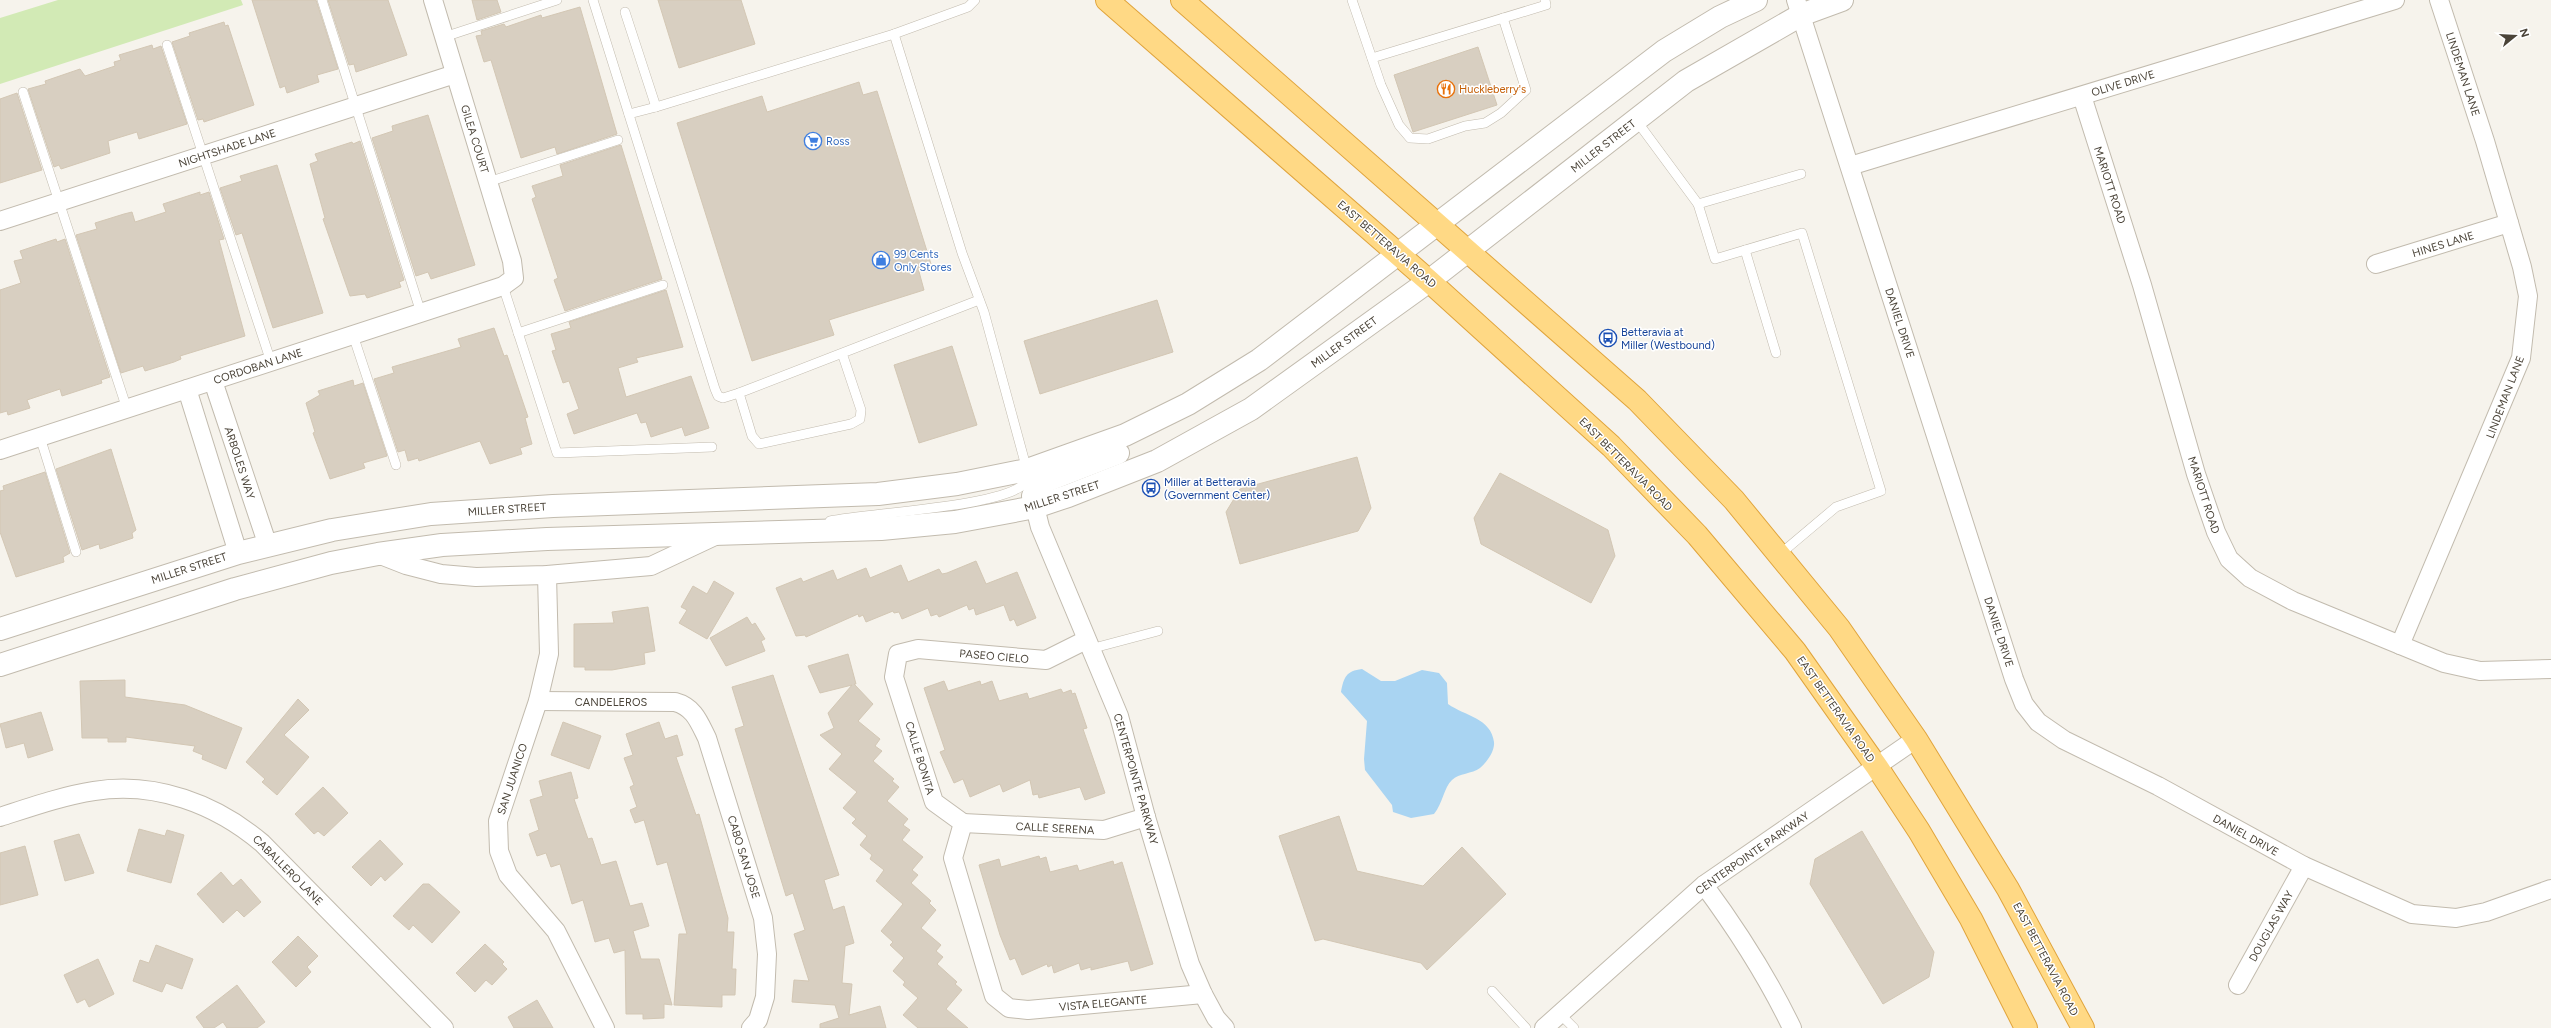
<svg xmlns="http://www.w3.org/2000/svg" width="2551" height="1028" font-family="Figtree,sans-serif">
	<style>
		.green { fill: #d2eab5 }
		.water { fill: #a9d4f2 }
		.building { fill: #d8cfc1; stroke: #d3c7b4 }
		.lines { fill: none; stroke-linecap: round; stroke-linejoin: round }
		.service-casing { stroke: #c2bbae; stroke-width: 10 }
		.minor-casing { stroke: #c2bbae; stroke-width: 20 }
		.tertiary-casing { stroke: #c2bbae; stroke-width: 24 }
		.trunk-casing { stroke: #e0a43c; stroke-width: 24 }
		.service { stroke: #fff; stroke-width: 9 }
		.minor { stroke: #fff; stroke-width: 18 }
		.tertiary { stroke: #fff; stroke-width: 22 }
		.trunk { stroke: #ffd985; stroke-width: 22 }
		.labels { text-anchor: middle; stroke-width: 3; stroke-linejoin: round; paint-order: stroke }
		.street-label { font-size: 11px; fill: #4b4439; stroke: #fff }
		.food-label { font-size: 11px; fill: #c56008; stroke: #fff; text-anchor: start }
		.shop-label { font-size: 11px; fill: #366cbe; stroke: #fff; text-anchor: start }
		.transit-label { font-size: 11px; fill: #164399; stroke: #fff; text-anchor: start }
	</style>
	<rect width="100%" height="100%" fill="#f6f3ec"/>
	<polygon class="green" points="58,0 241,0 243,5 0,84 0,18"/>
	<path class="water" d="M1362,669L1381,681H1395L1422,670L1439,673L1447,683L1448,704C1465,716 1491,718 1494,742C1495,751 1487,762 1480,768C1472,774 1459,773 1452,780C1444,787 1443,803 1434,814L1411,818L1393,812L1392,805L1365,770L1364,759L1367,721L1341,692C1344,677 1346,671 1362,669Z"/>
	<g class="building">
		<polygon points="252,0 316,0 338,69 317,75 319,82 287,93 285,86 280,88"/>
		<polygon points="328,0 388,0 407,55 356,72 354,64 349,65"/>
		<polygon points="472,0 497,0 501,12 477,20"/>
		<polygon points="658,0 741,0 755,44 679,68"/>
		<polygon points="580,7 617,134 557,154 555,147 521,158 491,60 484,62 476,36 482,35 481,31 504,24 506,27 541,15 542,18"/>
		<polygon points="224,22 225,26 228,25 254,105 204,122 203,119 198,120 172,42 190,36 189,33"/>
		<polygon points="152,45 153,49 161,46 187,124 139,139 137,132 108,141 110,153 61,169 59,165 54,167 28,89 46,84 45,81 80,69 85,76 115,66 114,62 121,60 119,55"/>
		<polygon points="1478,47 1497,105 1413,132 1394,75"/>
		<polygon points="859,82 863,95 877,91 931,264 918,268 924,290 829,320 834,335 752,361 677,123 762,96 767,112"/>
		<polygon points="17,93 42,170 0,183 0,99"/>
		<polygon points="428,115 475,265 431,279 428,272 416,276 372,138 393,131 392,126"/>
		<polygon points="360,141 404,280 399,282 401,287 367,298 365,294 350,296 323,219 325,218 310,164 318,161 315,154 352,142 353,144"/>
		<polygon points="621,145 662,279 565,311 554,280 558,278 532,199 536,197 532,186 563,176 560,165"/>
		<polygon points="277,165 323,313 273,328 242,233 236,235 220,188 242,181 240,176"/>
		<polygon points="200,192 200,195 209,192 224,239 219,240 245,336 180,356 181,359 174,362 145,371 143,366 121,373 76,235 97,229 95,223 124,214 132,212 135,222 166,212 163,204"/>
		<polygon points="56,239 57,242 65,239 110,377 101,380 102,383 62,396 60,389 27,400 30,408 8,415 7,411 0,413 0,290 21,283 14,261 23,259 20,251"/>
		<polygon points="666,290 683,347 636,358 638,362 618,368 626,397 691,376 709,428 685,436 682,427 651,437 646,422 641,423 637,413 574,434 567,414 579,409 569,381 563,383 552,351 556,350 551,334 571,328 569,322"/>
		<polygon points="1157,300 1173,352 1040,394 1024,341"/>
		<polygon points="494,328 504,356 507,355 528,417 525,418 532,444 520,448 522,454 490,464 480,441 419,461 418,458 408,461 405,450 398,452 374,379 394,373 392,367 461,347 458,339"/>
		<polygon points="952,346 977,425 919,443 894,365"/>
		<polygon points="353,380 354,386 363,383 387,456 363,463 365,468 330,479 313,433 315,432 306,403 320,395 318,391"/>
		<polygon points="111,449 136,530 132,533 133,538 100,549 99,544 82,550 56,469"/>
		<polygon points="1357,457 1371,508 1358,531 1240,564 1226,512 1240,489"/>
		<polygon points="45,472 70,553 63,557 64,562 16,577 0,532 0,491 4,490 3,486"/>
		<polygon points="1500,473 1608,530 1615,556 1591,603 1481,544 1474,518"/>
		<polygon points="976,561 986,584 1017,572 1036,618 1017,626 1014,619 1010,621 1004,605 976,615 974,608 969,610 967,605 939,617 937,614 931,616 928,608 902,619 899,612 894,613 893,611 866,622 863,615 859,617 858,614 806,637 805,635 796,636 776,588 801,578 803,582 833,570 837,580 866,568 870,578 901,565 908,582 939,569 942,574 947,573"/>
		<polygon points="714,581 734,593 707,639 679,623 687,610 681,607 693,586 707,594"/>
		<polygon points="648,607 655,651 644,653 645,664 612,670 585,670 585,667 574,667 574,624 614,623 612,612"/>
		<polygon points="747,617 752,625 755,623 765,639 761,641 765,651 726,666 710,638"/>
		<polygon points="848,654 856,684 854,684 873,704 858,721 880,739 875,746 882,751 873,761 894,779 892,781 899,787 887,801 908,819 903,825 910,830 902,840 923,857 912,870 918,875 911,883 931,901 929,903 936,910 921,928 941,945 936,951 943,957 937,964 957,982 955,984 962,990 946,1009 968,1028 918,1028 903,1015 918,998 903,985 905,982 893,971 904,958 890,945 893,942 881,931 903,904 876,881 884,870 870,859 872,855 860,845 867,836 852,823 856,819 843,808 857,792 829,769 842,754 820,735 834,728 828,713 852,685 820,693 808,666"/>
		<polygon points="773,675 839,875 824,880 833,910 844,906 854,943 845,946 842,983 852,984 849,1015 880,1006 886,1028 820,1028 820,1024 839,1018 835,1005 792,1002 794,980 809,981 794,934 805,930 793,893 786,896 735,729 744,726 732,687"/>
		<polygon points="125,680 125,697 185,705 242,728 226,769 202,759 203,755 193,751 195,746 126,737 126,742 108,742 108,738 82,738 80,681"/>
		<polygon points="944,681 948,691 980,681 981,685 992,681 999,701 1027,693 1029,699 1061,689 1063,693 1071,690 1072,694 1075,693 1087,728 1083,729 1105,793 1085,800 1080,787 1039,798 1038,794 1033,795 1030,780 1003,792 1000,784 970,797 963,779 954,783 940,752 945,750 924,688"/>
		<polygon points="298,699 309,710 284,735 309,757 277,795 262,782 265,779 246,762"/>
		<polygon points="41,712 53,750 28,758 24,743 6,748 0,724"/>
		<polygon points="563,722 601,736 589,769 551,755"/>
		<polygon points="659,722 665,739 677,735 683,755 676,757 696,815 699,814 728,918 727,932 734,932 732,969 736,969 735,995 722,995 722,1007 674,1005 679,934 687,934 667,862 657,865 644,820 635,823 630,810 637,807 630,787 634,785 624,758 633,755 626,734"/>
		<polygon points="571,772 578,798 574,799 588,839 592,838 601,865 616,861 630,906 642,903 649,926 633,931 641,959 659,959 672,1005 664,1004 664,1018 643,1019 643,1014 626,1014 625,950 614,953 609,938 595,942 583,900 572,904 560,864 551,867 546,853 537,856 529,834 539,830 530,800 543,796 539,781"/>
		<polygon points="323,787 348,813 324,836 318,831 314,834 295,814"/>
		<polygon points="1339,816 1357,871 1423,886 1462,847 1506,894 1427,970 1421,963 1323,939 1315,941 1279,836"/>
		<polygon points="139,829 165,836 167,830 184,835 171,883 127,871"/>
		<polygon points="1862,831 1934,952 1929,977 1883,1004 1810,884 1815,859"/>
		<polygon points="79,834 94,873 65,881 54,841"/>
		<polygon points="380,840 403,864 385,881 381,876 371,886 352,867"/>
		<polygon points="25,846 38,895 0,905 0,853"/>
		<polygon points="1039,856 1040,859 1046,857 1050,872 1077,865 1079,871 1113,861 1114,865 1122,862 1153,964 1131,971 1128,961 1091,970 1091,967 1081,970 1079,963 1054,973 1052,965 1048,967 1047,964 1022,975 1015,958 1010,960 1000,935 979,865 999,859 1001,867"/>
		<polygon points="221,872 233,886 241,879 261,902 244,917 237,910 223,923 197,894"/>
		<polygon points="423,884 429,884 460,912 432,943 413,925 409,930 393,916"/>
		<polygon points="298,936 318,956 307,967 311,972 296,987 272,962"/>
		<polygon points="485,944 504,962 502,964 507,969 492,985 486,980 475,992 456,973"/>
		<polygon points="156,945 193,959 182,989 166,983 162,992 133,981 140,960 149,963"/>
		<polygon points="98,959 114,994 89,1007 85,999 77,1003 64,975"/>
		<polygon points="237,985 265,1022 257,1028 227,1028 223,1022 214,1028 204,1028 196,1017"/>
		<polygon points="537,1000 553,1028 514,1028 508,1017"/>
	</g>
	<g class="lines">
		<defs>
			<g id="service">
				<polyline points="322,0 421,313"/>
				<polyline points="593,0 715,389 718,396 723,398 739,393"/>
				<polyline points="1352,0 1381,85 1399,125 1410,138 1428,139 1465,126 1485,123 1501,113 1526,90 1503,18"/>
				<polyline points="625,12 656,107 894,34 968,7 975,0"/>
				<polyline points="444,37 557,0"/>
				<polyline points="167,45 271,362"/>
				<polyline points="1372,58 1546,5 1545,0"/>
				<polyline points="23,92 127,409"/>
				<polyline points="629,114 656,107"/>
				<polyline points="1636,120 1698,204 1715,259 1802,233 1881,491 1836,507 1779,555"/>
				<polyline points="488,182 618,140"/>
				<polyline points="1698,204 1801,174"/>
				<polyline points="1745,250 1776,353"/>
				<polyline points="503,286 557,453 712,447"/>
				<polyline points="518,333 663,285"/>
				<polyline points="353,335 396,465"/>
				<polyline points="842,353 861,410 860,419 851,424 759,444 752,436 739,393 979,300"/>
				<polyline points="40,437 76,552"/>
				<path d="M830,521C868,513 1001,507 1024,484C1028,481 1027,475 1027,470L984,312L962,253L894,34"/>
				<polyline points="1090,649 1158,631"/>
				<polyline points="1492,991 1526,1028"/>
				<polyline points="1560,1014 1574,1028"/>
			</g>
			<g id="minor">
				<polyline points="1796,0 2014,679 2024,704 2038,722 2064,740 2158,786 2304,866 2412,914 2456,918 2486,912 2551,889"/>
				<polyline points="2082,96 2142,285 2196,474 2216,532 2229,559 2250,578 2293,601 2444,663 2480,671 2551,669"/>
				<polyline points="1850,166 2395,0"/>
				<polyline points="0,221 455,74"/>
				<polyline points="2376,264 2509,223"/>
				<polyline points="213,381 268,546"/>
				<polyline points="187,389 238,553"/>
				<polyline points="0,450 503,286 514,278 512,261 433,0"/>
				<polyline points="1035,507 1040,527 1119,716 1146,817 1190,964 1203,994 1216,1018 1225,1028"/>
				<polyline points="378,554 406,565 441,574 476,577 547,575 651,566 717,535"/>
				<polyline points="547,575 549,654 538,701 498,821 499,851 508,875 556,931 605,1028"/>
				<polyline points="1086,640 1046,660 918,649 898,654 894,677 934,802 963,823 953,858 994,996 1009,1008 1028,1010 1203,994"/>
				<polyline points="2400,645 2521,358 2528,296 2522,267 2485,141 2439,0"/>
				<path d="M538,701L675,702C694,707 699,722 707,738L763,918L767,954L765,997L758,1020L751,1028"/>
				<path d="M0,817C31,807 62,796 94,791C155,781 216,804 262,843L444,1028"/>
				<polyline points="963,823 1104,830 1146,817"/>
				<path d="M1704,885C1738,931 1767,976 1792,1028"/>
				<polyline points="2238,985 2304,866"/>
				<polyline points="1544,1028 1704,885 1916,739"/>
			</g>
			<g id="tertiary">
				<polyline points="1035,507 1033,496 1038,484 1118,453"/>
				<polyline points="0,629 238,553 332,530 431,514 553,506 878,494 957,484 1027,470 1125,435 1188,404 1259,360 1664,51 1720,17 1756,0"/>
				<polyline points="0,665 235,589 331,563 378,554 442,545 547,539 881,529 955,522 1035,507 1068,496 1157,461 1251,409 1429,281 1686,81 1801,15 1842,0"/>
			</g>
			<g id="trunk">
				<polyline points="1107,0 1429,281 1611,446 1697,535 1795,651 1877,767 1919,831 1971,919 2026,1028"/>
				<polyline points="1182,0 1637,400 1734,500 1839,628 1916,739 2008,889 2083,1028"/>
			</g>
		</defs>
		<use href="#service" class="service-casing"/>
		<use href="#minor" class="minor-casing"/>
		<use href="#tertiary" class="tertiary-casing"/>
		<use href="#trunk" class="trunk-casing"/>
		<use href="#service" class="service"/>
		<use href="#minor" class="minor"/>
		<use href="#tertiary" class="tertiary"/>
		<use href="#trunk" class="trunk"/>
	</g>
	<defs>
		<symbol id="restaurant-ring" viewBox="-11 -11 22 22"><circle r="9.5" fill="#fff" stroke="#e8710a" stroke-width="1.5"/><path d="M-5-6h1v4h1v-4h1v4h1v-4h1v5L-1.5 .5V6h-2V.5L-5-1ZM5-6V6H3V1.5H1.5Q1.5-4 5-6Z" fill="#e8710a"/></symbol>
		<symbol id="supermarket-ring" viewBox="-11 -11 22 22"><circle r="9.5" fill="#fff" stroke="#3f7fe0" stroke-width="1.5"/><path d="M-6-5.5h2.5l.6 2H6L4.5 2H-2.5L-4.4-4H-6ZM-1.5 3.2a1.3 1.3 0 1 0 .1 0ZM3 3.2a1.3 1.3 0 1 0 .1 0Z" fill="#3f7fe0"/></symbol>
		<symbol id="shop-ring" viewBox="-11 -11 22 22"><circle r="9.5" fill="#fff" stroke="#3f7fe0" stroke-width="1.5"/><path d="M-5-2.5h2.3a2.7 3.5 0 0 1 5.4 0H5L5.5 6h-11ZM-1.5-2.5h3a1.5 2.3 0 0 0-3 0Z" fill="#3f7fe0"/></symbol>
		<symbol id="bus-ring" viewBox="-11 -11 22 22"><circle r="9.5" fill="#fff" stroke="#1a4fb4" stroke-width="1.5"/><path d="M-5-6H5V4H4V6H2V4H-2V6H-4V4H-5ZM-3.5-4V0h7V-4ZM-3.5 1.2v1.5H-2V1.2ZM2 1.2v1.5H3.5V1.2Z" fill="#1a4fb4"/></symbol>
	</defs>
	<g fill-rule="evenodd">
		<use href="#restaurant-ring" x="1436" y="79" width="20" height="20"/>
		<use href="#supermarket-ring" x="803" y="131" width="20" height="20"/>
		<use href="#shop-ring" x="871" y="250" width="20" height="20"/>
		<use href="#bus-ring" x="1598" y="328" width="20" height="20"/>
		<use href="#bus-ring" x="1141" y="478" width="20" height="20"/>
	</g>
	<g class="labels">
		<g class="street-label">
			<text transform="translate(2463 74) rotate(72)" y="4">LINDEMAN LANE</text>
			<text transform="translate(2123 83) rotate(-17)" y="4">OLIVE DRIVE</text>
			<text transform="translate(475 139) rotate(73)" y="4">GILEA COURT</text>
			<text transform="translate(1603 146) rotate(-38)" y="4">MILLER STREET</text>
			<text transform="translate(227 148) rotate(-18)" y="4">NIGHTSHADE LANE</text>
			<text transform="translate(2110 185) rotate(72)" y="4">MARIOTT ROAD</text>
			<text transform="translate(1387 244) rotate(41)" y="4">EAST BETTERAVIA ROAD</text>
			<text transform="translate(2443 244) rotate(-17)" y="4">HINES LANE</text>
			<text transform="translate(1900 323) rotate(72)" y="4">DANIEL DRIVE</text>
			<text transform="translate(1344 342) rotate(-36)" y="4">MILLER STREET</text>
			<text transform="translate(258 366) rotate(-18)" y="4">CORDOBAN LANE</text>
			<text transform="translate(2505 397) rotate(-69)" y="4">LINDEMAN LANE</text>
			<text transform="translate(240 463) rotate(72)" y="4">ARBOLES WAY</text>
			<text transform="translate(1626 464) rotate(45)" y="4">EAST BETTERAVIA ROAD</text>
			<text transform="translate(2204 495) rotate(72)" y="4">MARIOTT ROAD</text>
			<text transform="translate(1062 496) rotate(-18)" y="4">MILLER STREET</text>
			<text transform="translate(507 509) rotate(-4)" y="4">MILLER STREET</text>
			<text transform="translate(189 568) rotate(-18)" y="4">MILLER STREET</text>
			<text transform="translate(1999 632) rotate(72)" y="4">DANIEL DRIVE</text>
			<text transform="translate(994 656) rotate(5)" y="4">PASEO CIELO</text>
			<text x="611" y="706">CANDELEROS</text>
			<text transform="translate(1836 709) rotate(55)" y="4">EAST BETTERAVIA ROAD</text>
			<text transform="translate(920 758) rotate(73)" y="4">CALLE BONITA</text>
			<text transform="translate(512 779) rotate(-72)" y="4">SAN JUANICO</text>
			<text transform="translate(1136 779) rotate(74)" y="4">CENTERPOINTE PARKWAY</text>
			<text transform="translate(1055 828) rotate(3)" y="4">CALLE SERENA</text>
			<text transform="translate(2246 835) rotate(29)" y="4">DANIEL DRIVE</text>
			<text transform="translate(1752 853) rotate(-35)" y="4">CENTERPOINTE PARKWAY</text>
			<text transform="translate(744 857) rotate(73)" y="4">CABO SAN JOSE</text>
			<text transform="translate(288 870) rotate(45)" y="4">CABALLERO LANE</text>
			<text transform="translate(2271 926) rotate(-61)" y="4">DOUGLAS WAY</text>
			<text transform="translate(2046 959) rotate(62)" y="4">EAST BETTERAVIA ROAD</text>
			<text transform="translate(1103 1003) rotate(-5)" y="4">VISTA ELEGANTE</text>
		</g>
		<g class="food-label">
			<text x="1459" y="93">Huckleberry's</text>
		</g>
		<g class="shop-label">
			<text x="826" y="145">Ross</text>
			<text x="894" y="258">99 Cents<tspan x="894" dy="13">Only Stores</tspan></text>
		</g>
		<g class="transit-label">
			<text x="1621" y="336">Betteravia at<tspan x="1621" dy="13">Miller (Westbound)</tspan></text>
			<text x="1164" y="486">Miller at Betteravia<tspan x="1164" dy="13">(Government Center)</tspan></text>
		</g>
	</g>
	<g transform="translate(2515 36) rotate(72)" stroke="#ffffff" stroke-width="3" paint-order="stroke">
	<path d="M0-3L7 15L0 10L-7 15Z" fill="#4b4439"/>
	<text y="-6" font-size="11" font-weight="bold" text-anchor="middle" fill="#4b4439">N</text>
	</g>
</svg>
